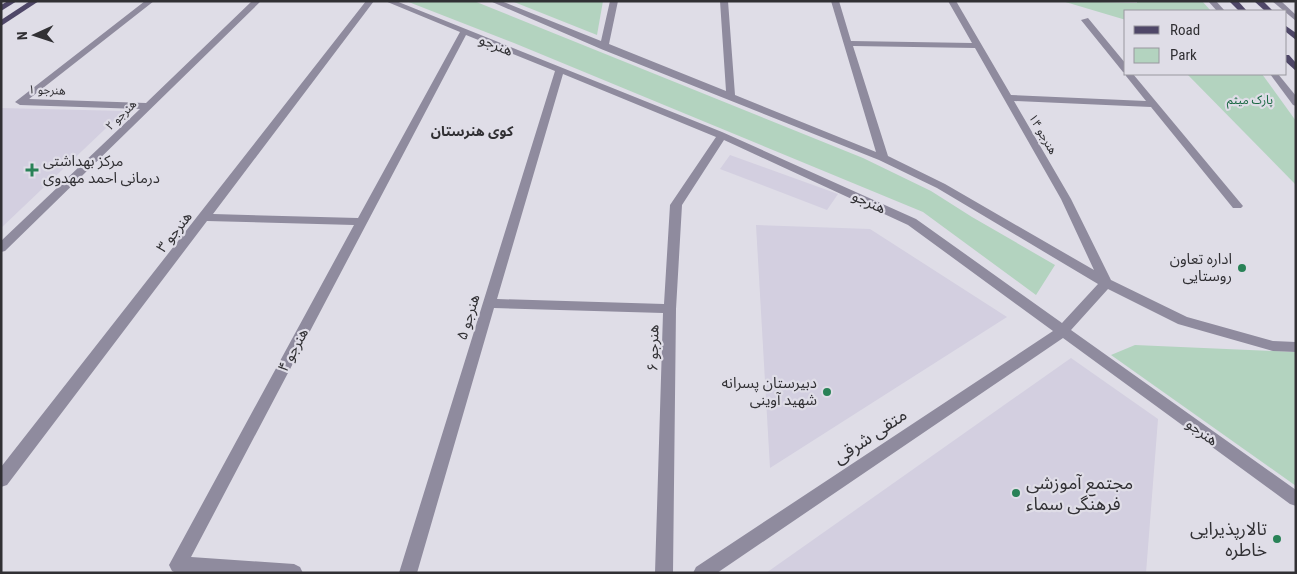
<svg xmlns="http://www.w3.org/2000/svg" width="1297" height="574" font-family="'Roboto Condensed','Noto Sans Arabic',sans-serif">
	<style>
		.built { fill: #d3cfe0 }
		.green { fill: #b3d3bf }
		.lines { fill: none; stroke-linecap: round; stroke-linejoin: round }
		.minor { fill: #8f8b9e; fill-rule: evenodd }
		.major { fill: #4f4768; fill-rule: evenodd }
		.poi-dot { fill: #298257; stroke: #dfdde7; stroke-width: 2 }
		.labels { text-anchor: middle; stroke-width: 4.5; stroke-linejoin: round; paint-order: stroke }
		.far-street-label { font-size: 12px; fill: #313034; stroke: #dfdde7 }
		.far-park-label { font-size: 12px; fill: #196742; stroke: #dfdde7 }
		.far-neighbourhood-label { font-size: 14px; font-weight: bold; fill: #313034; stroke: #dfdde7 }
		.street-label { font-size: 15px; fill: #313034; stroke: #dfdde7 }
		.poi-label { font-size: 15px; fill: #313034; stroke: #dfdde7; text-anchor: end }
		.near-street-label { font-size: 18px; fill: #313034; stroke: #dfdde7 }
		.near-poi-label { font-size: 18px; fill: #313034; stroke: #dfdde7; text-anchor: start }
	</style>
	<rect width="100%" height="100%" fill="#dfdde7"/>
	<g class="built">
		<polygon points="1,108 124,111 1,228"/>
		<polygon points="730,155 838,194 827,210 720,169"/>
		<polygon points="756,225 870,229 1007,317 770,468"/>
		<polygon points="1071,358 1158,419 1146,573 766,573"/>
	</g>
	<g class="green">
		<polygon points="406,1 474,1 863,158 931,191 972,217 1055,265 1036,295 923,212 514,43"/>
		<polygon points="603,1 597,35 514,2 514,1"/>
		<polygon points="1062,1 1137,3 1137,1 1202,1 1211,11 1126,11 1126,20"/>
		<polygon points="1187,74 1262,74 1296,121 1296,185"/>
		<polygon points="1135,345 1296,352 1296,486 1111,355"/>
	</g>
	<g class="lines">
		<g class="minor">
			<polygon points="145,1 154,1 29,99 146,103 252,1 261,1 5,251 1,252 1,241 140,109 20,105 15,102"/>
			<path d="M366,1H374L213,214L358,218L460,32L385,1H396L722,132L916,219L1062,323L1098,284L937,188L879,160L601,49L490,1H501L601,41L610,1H618L609,44L726,91L720,1H728L735,95L876,152L831,1H839L851,41L972,43L948,1H956L1011,95L1146,101L1126,76V73L1123,72L1081,20L1088,18L1126,64V74H1133L1243,206L1241,208H1233L1151,107L1014,101L1071,199L1111,280L1187,317L1273,341L1296,342V352L1273,351L1178,324L1108,289L1071,330L1296,490V506L1290,504L1063,338L717,573H693L696,567L1053,331L908,225L724,140L682,205L676,309L673,573H655L663,313L494,308L417,573H399L555,71L466,35L191,557L294,564L300,567L303,573H176L172,571L169,565L354,225L207,221L7,485L1,487V467ZM853,46L975,48L1061,199L1094,270L945,184L888,156ZM563,74L716,137L670,205L664,304L497,299Z"/>
			<polygon points="1208,1 1216,1 1225,11 1217,11"/>
			<polygon points="1272,1 1281,1 1296,15 1296,21"/>
			<polygon points="1270,74 1278,74 1296,96 1296,106 1293,105"/>
		</g>
		<g class="major">
			<polygon points="8,1 17,1 1,11 1,5"/>
			<polygon points="30,1 39,1 1,26 1,20"/>
			<polygon points="1229,1 1238,1 1247,11 1239,11"/>
			<polygon points="1254,1 1263,1 1273,11 1265,11"/>
			<polygon points="1286,26 1296,33 1296,40 1286,32"/>
			<polygon points="1286,55 1289,55 1296,63 1296,71 1286,62"/>
		</g>
	</g>
	<g class="poi-dot">
		<path d="M29.5 162.5h5v5h5v5h-5v5h-5v-5h-5v-5h5z"/>
		<circle cx="1242" cy="268" r="5"/>
		<circle cx="827" cy="392" r="5"/>
		<circle cx="1016" cy="493" r="5"/>
		<circle cx="1277" cy="539" r="5"/>
	</g>
	<g class="labels">
		<g class="far-street-label">
			<text transform="translate(47 90) rotate(2)" y="4">هنرجو ۱</text>
			<text transform="translate(121 115) rotate(-44)" y="4">هنرجو ۲</text>
			<text transform="translate(1043 134) rotate(60)" y="4">هنرجو ۱۴</text>
		</g>
		<g class="far-park-label">
			<text x="1250" y="104">پارک میثم</text>
		</g>
		<g class="far-neighbourhood-label">
			<text x="472" y="136">کوی هنرستان</text>
		</g>
		<g class="street-label">
			<text transform="translate(496 45) rotate(22)" y="5">هنرجو</text>
			<text transform="translate(869 202) rotate(25)" y="5">هنرجو</text>
			<text transform="translate(174 232) rotate(-52)" y="5">هنرجو ۳</text>
			<text transform="translate(468 317) rotate(-73)" y="5">هنرجو ۵</text>
			<text transform="translate(653 348) rotate(-89)" y="5">هنرجو ۶</text>
			<text transform="translate(293 350) rotate(-62)" y="5">هنرجو ۴</text>
			<text transform="translate(1202 432) rotate(36)" y="5">هنرجو</text>
		</g>
		<g class="poi-label">
			<text x="43" y="166" text-anchor="start">مرکز بهداشتی<tspan x="43" dy="17">درمانی احمد مهدوی</tspan></text>
			<text x="1232" y="264">اداره تعاون<tspan x="1232" dy="17">روستایی</tspan></text>
			<text x="817" y="388">دبیرستان پسرانه<tspan x="817" dy="17">شهید آوینی</tspan></text>
		</g>
		<g class="near-street-label">
			<text transform="translate(870 436) rotate(-34)" y="6">متقی شرقی</text>
		</g>
		<g class="near-poi-label">
			<text x="1026" y="489">مجتمع آموزشی<tspan x="1026" dy="21">فرهنگی سماء</tspan></text>
			<text x="1267" y="535" text-anchor="end">تالارپذیرایی<tspan x="1267" dy="21">خاطره</tspan></text>
		</g>
	</g>
	<rect width="1297" height="574" fill="none" stroke="#313034" stroke-width="5"/>
	<rect x="1124" y="10" width="162" height="65" fill="#dfdde7" stroke="#99989f"/>
	<rect x="1134" y="26" width="25" height="8" fill="#4f4768" stroke="#99989f"/>
	<text x="1170" y="35" font-size="15" fill="#313034">Road</text>
	<rect x="1134" y="48" width="25" height="15" fill="#b3d3bf" stroke="#99989f"/>
	<text x="1170" y="60" font-size="15" fill="#313034">Park</text>
	<g transform="translate(35 35) rotate(267)" stroke="#dfdde7" stroke-width="4" paint-order="stroke">
	<path d="M0-4L9 19L0 12L-9 19Z" fill="#313034"/>
	<text y="-8" font-size="14" font-weight="bold" text-anchor="middle" fill="#313034">N</text>
	</g>
</svg>
